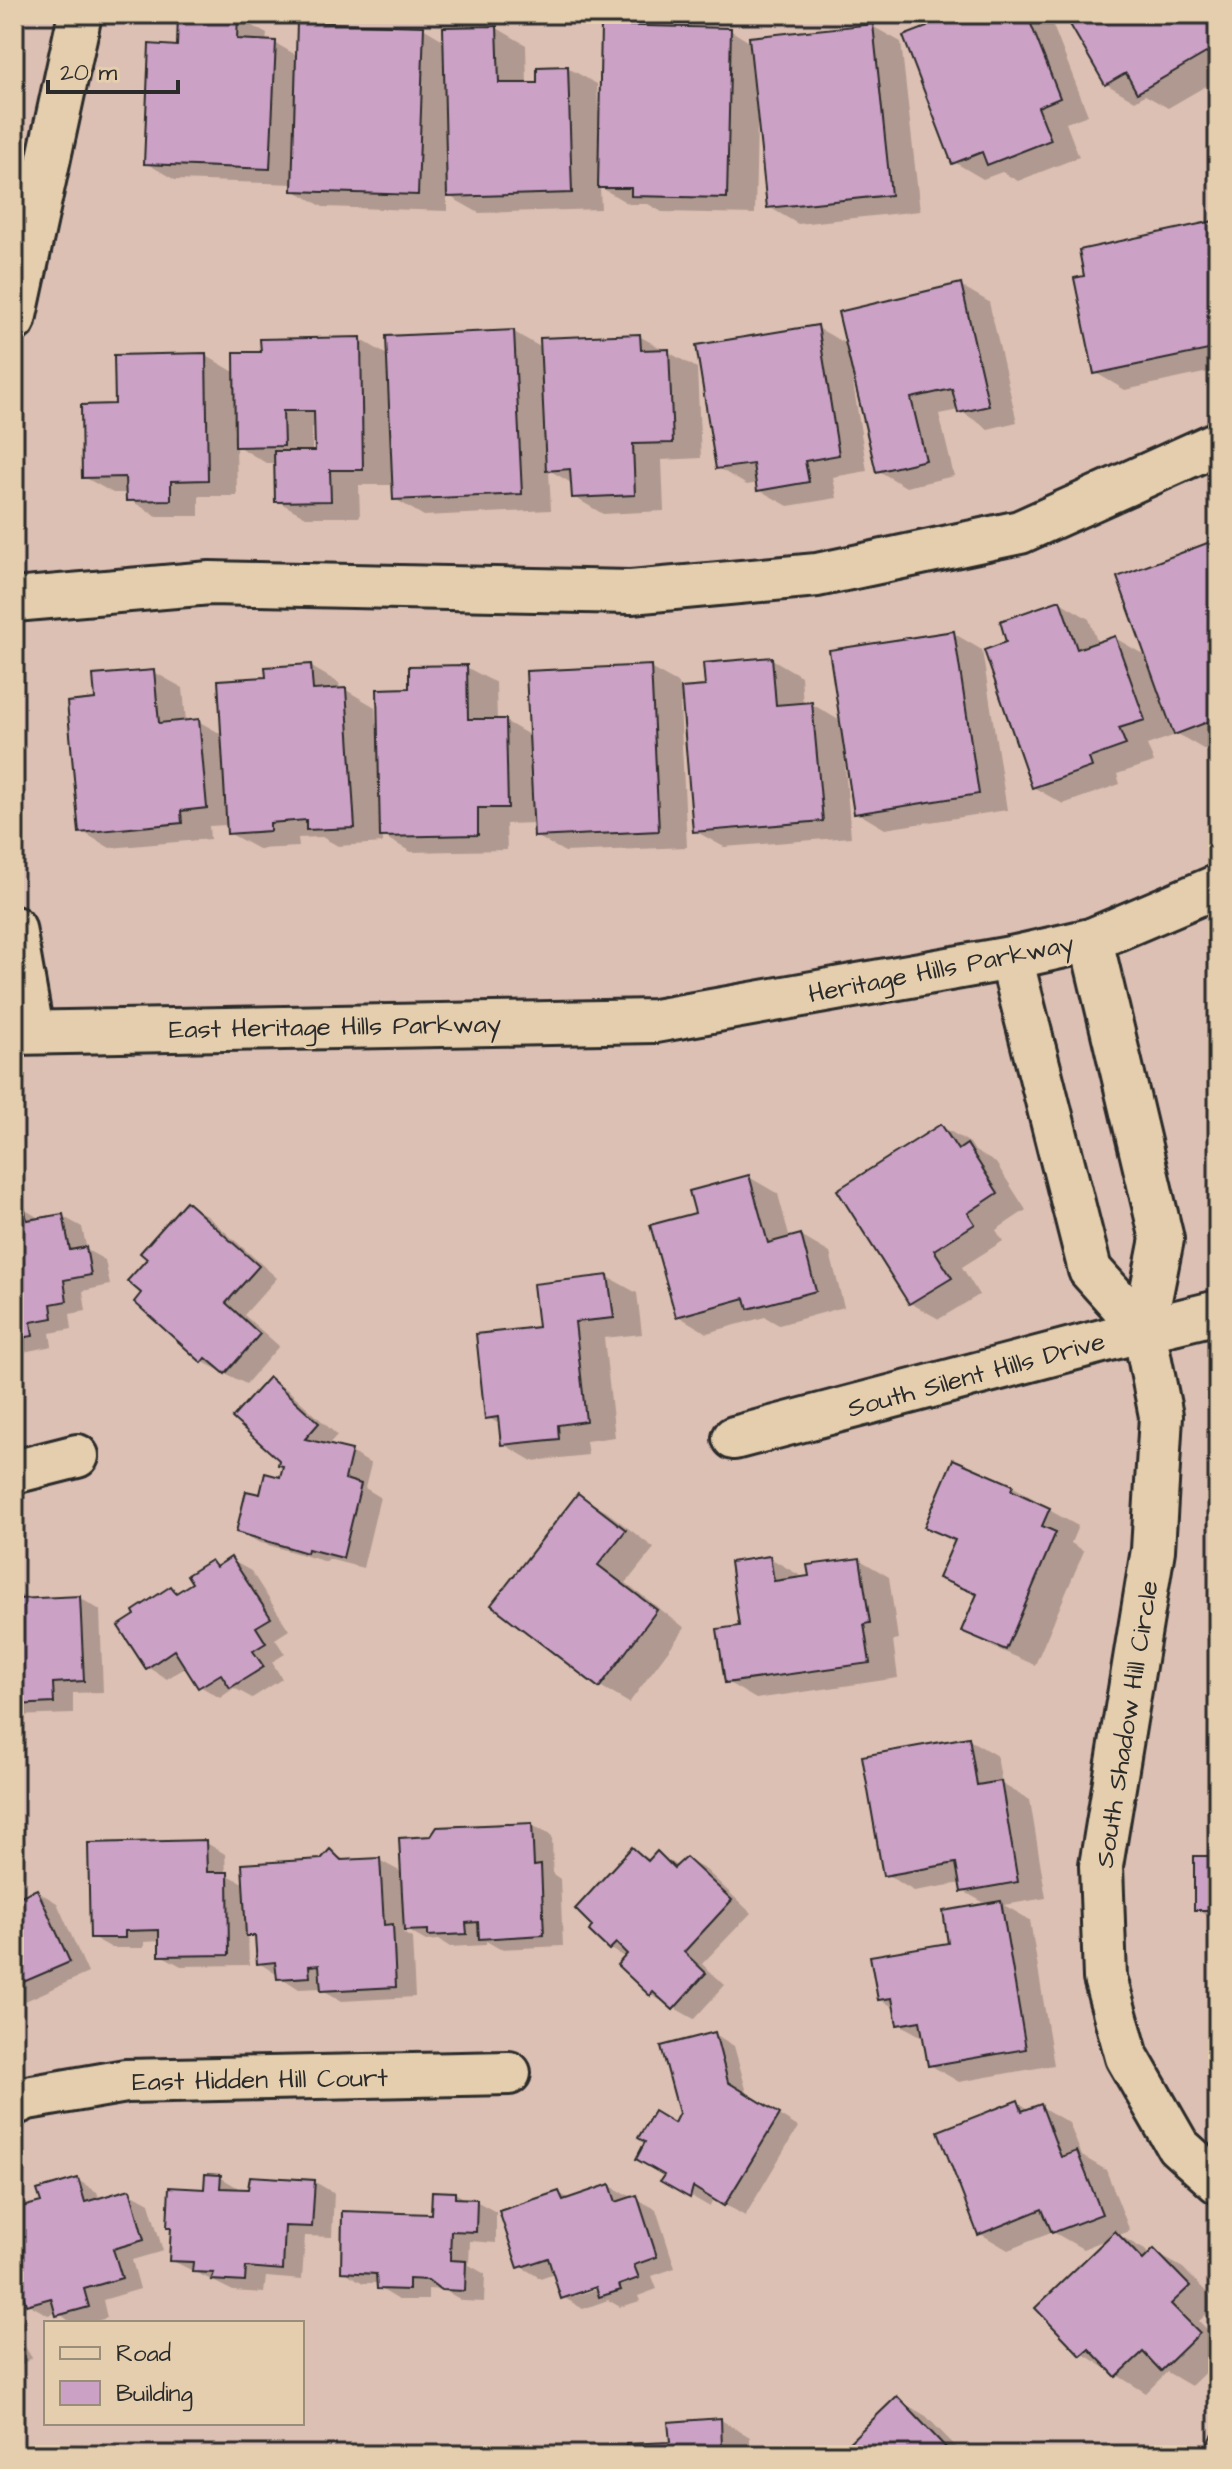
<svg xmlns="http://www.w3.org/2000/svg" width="1232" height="2469" font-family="'Architects Daughter',sans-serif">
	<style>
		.shadow { fill: #0003; fill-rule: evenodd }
		.building { fill: #cca1c6; stroke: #2b2b2b; stroke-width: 2 }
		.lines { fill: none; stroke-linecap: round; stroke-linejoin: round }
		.minor-casing { stroke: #2b2b2b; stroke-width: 48 }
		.minor { stroke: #e4cead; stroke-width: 42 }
		.labels { text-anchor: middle; stroke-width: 6; stroke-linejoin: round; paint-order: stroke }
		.street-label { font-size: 26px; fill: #2b2b2b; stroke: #e4cead }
	</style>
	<rect width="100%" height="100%" fill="#ddc0b4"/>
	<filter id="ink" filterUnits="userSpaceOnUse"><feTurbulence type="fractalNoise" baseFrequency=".0125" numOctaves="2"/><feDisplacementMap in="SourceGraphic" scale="16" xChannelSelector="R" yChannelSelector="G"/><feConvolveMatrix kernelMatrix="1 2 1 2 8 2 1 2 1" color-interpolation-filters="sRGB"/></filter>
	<g filter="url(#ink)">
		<g class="shadow">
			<polygon points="924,14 1036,14 1052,23 1088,115 1066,123 1079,157 1018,181 1002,172 983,179 954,162 930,28"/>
			<polygon points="1066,14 1218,14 1218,79 1168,108 1145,95 1135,101 1106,84"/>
			<polygon points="238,18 267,34 266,43 275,43 298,56 423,28 445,41 497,28 526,45 527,85 539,85 568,68 597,84 598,112 601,112 730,30 751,43 872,26 901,42 920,211 798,224 769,207 760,125 757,125 755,214 662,212 648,204 629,204 600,187 601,209 479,213 447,195 447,211 323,207 294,190 294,184 175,180 146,163 179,48"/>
			<polygon points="1218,222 1218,370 1125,390 1096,373"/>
			<polygon points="960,285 989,302 1017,422 988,429 959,410 939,414 954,476 906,487 877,470 855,376 852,376 867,471 833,477 837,498 788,506 759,490 758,483 747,485 718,468 818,328 848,345"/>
			<path d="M514,332L542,348L639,336L697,368L701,458L662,460L664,511L603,514L574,497L573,484L549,470L551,510L424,516L395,499V485H359L360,517H306L277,501L276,463H266L236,445L237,496H199V516H157L128,499L127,493H113L84,477L117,406L205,355L236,373L263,354L360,339L389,356ZM312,427H317V452L312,453Z"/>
			<polygon points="1218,541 1218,745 1205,750 1176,733 1170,716 1166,717 1173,736 1147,745 1154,762 1117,774 1120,784 1063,804 1033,787 1009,643 1060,602 1089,619 1098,644 1115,638 1148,657"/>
			<polygon points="953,633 982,650 1007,810 885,829 856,812 847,753 844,754 851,837 724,847 695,831 684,704 680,704 687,847 565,852 536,836 536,823 506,824 507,850 411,852 383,836 383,843 338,846 322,837 298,838 299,847 258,849 229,833 228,825 209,826 210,839 110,848 81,831 97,701 154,672 183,688 186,722 198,721 223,735 268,679 310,666 339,683 340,690 346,690 375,707 376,723 380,723 411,690 466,667 496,683 497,721 505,721 531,736 650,668 679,684 680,690 707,687 772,659 801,676 803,705 812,704 842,722"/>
			<polygon points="941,1126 970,1143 975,1151 996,1163 1026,1210 996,1230 1003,1241 962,1267 979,1295 939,1319 910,1303"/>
			<polygon points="749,1177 778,1194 790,1239 801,1236 830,1253 844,1307 779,1325 765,1317 707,1333 678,1316 697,1214"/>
			<polygon points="187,1204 206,1215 277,1278 244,1315 279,1346 246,1384 203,1362 137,1302 144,1293 150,1259"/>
			<polygon points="24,1209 42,1220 62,1216 82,1227 87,1250 105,1260 110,1285 83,1291 86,1311 70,1314 72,1329 50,1333 52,1346 14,1354 14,1211"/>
			<polygon points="608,1277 637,1293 642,1334 604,1338 615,1437 586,1441 588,1455 532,1461 503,1444 501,1425 487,1417 540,1329"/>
			<polygon points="270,1379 289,1391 337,1435 327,1446 351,1452 371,1464 365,1488 380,1497 363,1568 328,1559 327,1562 258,1542 239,1531 261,1496 282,1479 285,1467"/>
			<polygon points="1012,1486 1041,1503 1040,1505 1078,1526 1071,1543 1084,1551 1035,1665 993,1647 964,1630 978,1597 941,1577 955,1543 926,1526"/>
			<polygon points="578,1495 607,1512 654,1548 626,1583 685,1628 629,1703 600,1686"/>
			<polygon points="770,1558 799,1575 800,1579 860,1560 889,1577 898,1639 893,1640 898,1678 756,1699 727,1682"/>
			<polygon points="231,1560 251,1571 289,1630 275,1639 285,1654 272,1662 282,1679 252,1698 234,1688 220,1698 200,1686 187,1666 167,1679 147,1667 171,1588 180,1593 195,1583 211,1562 220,1567"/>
			<polygon points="14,1592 31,1600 80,1598 100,1610 103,1692 73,1693 73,1714 14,1716"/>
			<polygon points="968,1739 997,1756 1002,1784 1030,1800 1046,1898 1004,1905 1030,1920 1054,2065 959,2082 930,2065 926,2039 899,2024 896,2009 880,1999 951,1945 988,1905 963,1891 962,1883 914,1891 885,1874"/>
			<polygon points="532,1825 552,1836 553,1874 560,1879 563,1946 500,1949 486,1941 486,1945 450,1947 439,1940 426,1941 403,1928 403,1933 412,1938 415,1997 342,2001 323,1990 323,1988 299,1989 259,1963 257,1940 248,1935 249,1965 181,1966 161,1955 161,1941 144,1942 144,1948 112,1948 92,1937 205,1842 225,1854 226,1874 245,1884 322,1861 331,1852 348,1862 379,1860 403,1873"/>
			<polygon points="633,1850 651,1860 657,1854 679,1867 686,1859 706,1870 751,1913 702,1964 725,1985 694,2019 651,1995 626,1958 610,1949"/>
			<polygon points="1218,1858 1218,1921 1196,1909"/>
			<polygon points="14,1887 18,1889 22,1898 37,1891 57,1903 88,1973 14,2006"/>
			<polygon points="715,2034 734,2046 748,2096 798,2127 745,2216 713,2197 710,2207 663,2180"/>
			<polygon points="1018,2102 1030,2110 1040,2106 1069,2123 1082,2156 1106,2170 1130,2231 1119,2235 1145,2250 1150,2256 1154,2252 1183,2268 1218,2304 1199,2321 1218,2341 1218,2360 1191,2386 1167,2372 1146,2393 1083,2354 1110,2238 1083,2249 1053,2232 1008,2250 979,2233"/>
			<polygon points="220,2177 240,2189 240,2191 315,2182 334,2193 332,2237 305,2236 302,2280 266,2277 264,2293 233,2291 171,2260 206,2191"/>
			<polygon points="78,2180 97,2192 100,2200 129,2192 149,2203 163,2251 132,2260 140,2289 103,2300 107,2318 89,2323 72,2323 57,2312 48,2315 28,2304 14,2256 14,2212 43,2203"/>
			<path d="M610,2186L656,2209L675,2268L652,2276L657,2289L638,2296L640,2301L620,2307L608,2300L583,2309L563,2297L555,2273L540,2278L520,2266L559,2193L571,2200ZM604,2282L606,2286L575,2296V2292Z"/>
			<polygon points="455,2193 467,2200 476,2201 496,2212 496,2243 470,2241 469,2265 485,2274 484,2302 463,2301 444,2290 428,2289 428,2300 399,2300 379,2288 379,2283 363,2283 343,2271 433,2216"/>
			<polygon points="14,2306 27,2327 17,2334 32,2358 14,2369"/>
			<polygon points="897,2399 926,2416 964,2455 839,2455"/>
			<polygon points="721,2420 750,2437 750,2448 766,2455 628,2455 672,2444"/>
		</g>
		<g class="building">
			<polygon points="178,14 238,16 237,39 276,41 270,169 144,164 149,44 177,46"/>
			<polygon points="922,14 987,14 988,18 999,14 1027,14 1060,98 1038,107 1051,140 987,165 982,152 952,164 903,36 927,27"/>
			<polygon points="1064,14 1215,14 1218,20 1218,46 1137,93 1126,73 1105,85"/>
			<polygon points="297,22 424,26 418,195 292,191"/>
			<polygon points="873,24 891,195 767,208 749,37"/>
			<polygon points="601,25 731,28 727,198 631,196 631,188 598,188"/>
			<polygon points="497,26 499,83 537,83 537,67 568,66 572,193 447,197 443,27"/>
			<polygon points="1218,220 1218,348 1094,374 1074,278 1084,276 1079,250"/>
			<polygon points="961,283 989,406 958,413 952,389 911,398 926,460 876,472 838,312"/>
			<polygon points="818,325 839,455 805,461 809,482 757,491 753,464 716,469 696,345"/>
			<polygon points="514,330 522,494 393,500 386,336"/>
			<polygon points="640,334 641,350 669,349 673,443 633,444 635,495 572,498 570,469 546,471 540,338"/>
			<polygon points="361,337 363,470 330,470 331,501 275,502 274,451 315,451 314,411 283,411 284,446 235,447 234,352 261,352 260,339"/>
			<polygon points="206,353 208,480 171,481 171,500 126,501 125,477 82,478 81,405 115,404 114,355"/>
			<polygon points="1218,539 1218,718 1174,735 1117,577"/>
			<polygon points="1060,600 1077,649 1115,636 1145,720 1119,728 1126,745 1089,758 1092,767 1032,788 984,650 1006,642 1000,621"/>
			<polygon points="954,631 979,794 854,814 829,650"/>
			<polygon points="772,657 776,705 812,702 823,821 693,832 681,688 705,686 703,663"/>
			<polygon points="311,664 313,690 346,688 355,828 306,830 306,820 270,823 270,831 227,834 218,680 266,677 265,667"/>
			<polygon points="467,665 468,719 506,719 508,808 478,808 478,835 380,837 377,689 409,688 409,666"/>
			<polygon points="651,665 659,831 534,837 526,671"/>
			<polygon points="154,670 159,723 199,719 207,808 181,811 182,823 79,833 67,702 95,699 93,675"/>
			<polygon points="941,1124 958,1150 967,1144 998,1193 968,1213 975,1224 934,1250 952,1278 909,1304 837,1190"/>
			<polygon points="749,1175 768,1243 801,1234 816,1291 748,1309 745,1298 676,1317 650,1225 695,1213 689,1191"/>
			<polygon points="186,1201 259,1266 226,1303 260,1334 225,1374 206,1358 202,1363 134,1302 141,1293 127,1281 147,1259 140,1253"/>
			<polygon points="24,1207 27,1220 63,1214 70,1250 86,1247 91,1275 64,1280 67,1301 51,1304 53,1318 31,1322 33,1336 14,1339 14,1209"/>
			<polygon points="608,1275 614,1318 575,1322 586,1421 558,1425 559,1439 501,1445 498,1417 485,1419 476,1334 538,1327 533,1284"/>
			<polygon points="269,1377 319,1423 305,1439 352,1450 345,1479 361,1484 343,1558 308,1549 307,1553 236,1532 246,1491 260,1494 265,1473 280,1477 283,1466 278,1465 279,1460 232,1418"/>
			<polygon points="953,1459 1013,1485 1011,1490 1050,1508 1042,1526 1056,1532 1006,1650 961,1631 977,1594 938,1578 955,1540 924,1527"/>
			<polygon points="578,1493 626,1530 598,1565 657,1610 599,1688 491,1605"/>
			<polygon points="770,1556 774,1581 809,1576 807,1565 860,1558 870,1623 864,1624 870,1663 725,1683 717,1629 739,1626 730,1562"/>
			<polygon points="231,1557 271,1618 256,1627 266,1643 253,1651 264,1667 230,1688 221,1674 198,1688 174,1650 146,1669 118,1626 135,1615 133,1611 171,1586 176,1593 192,1583 187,1575 211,1560 216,1567"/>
			<polygon points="14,1590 17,1590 17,1599 80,1596 84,1681 53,1683 54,1703 14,1705"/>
			<polygon points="969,1737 977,1785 1001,1781 1018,1882 961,1892 956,1863 883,1876 862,1756"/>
			<polygon points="532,1823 534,1866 541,1865 544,1935 479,1939 478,1922 466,1923 467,1934 428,1936 428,1930 404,1931 399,1838 431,1836 437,1827"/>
			<polygon points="206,1840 207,1872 228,1872 229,1955 159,1956 159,1930 125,1931 125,1938 90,1938 88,1843"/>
			<polygon points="632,1847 648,1861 657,1851 674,1868 686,1857 732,1900 684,1952 706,1973 673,2010 653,1992 650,1996 617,1965 627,1954 616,1943 609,1950 589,1931 592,1926 575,1909"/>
			<polygon points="330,1849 341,1860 380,1858 384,1925 393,1924 396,1987 321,1991 319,1965 309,1966 310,1977 277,1979 275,1962 257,1964 255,1936 246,1936 242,1864 321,1859"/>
			<rect x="1194" y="1856" width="24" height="54"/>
			<polygon points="37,1889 70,1962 14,1986 14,1899"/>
			<polygon points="1001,1901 1026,2049 928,2066 920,2021 897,2025 892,1998 878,2000 870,1956 948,1943 943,1911"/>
			<polygon points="715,2032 728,2082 780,2114 724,2206 693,2187 690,2198 660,2181 664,2175 636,2159 645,2142 638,2138 654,2111 674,2123 679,2113 661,2046"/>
			<polygon points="1018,2100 1022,2111 1041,2104 1061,2157 1077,2151 1102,2214 1052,2233 1042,2209 978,2235 938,2131"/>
			<polygon points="205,2174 221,2175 220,2188 248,2189 250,2176 315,2180 312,2227 285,2226 283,2270 246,2267 245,2282 211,2280 214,2273 192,2272 193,2262 169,2261 171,2227 167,2227 169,2187 204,2189"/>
			<polygon points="78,2178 85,2202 130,2189 144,2240 113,2249 122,2278 84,2289 89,2307 56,2316 51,2298 26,2305 14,2263 14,2209 41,2202 37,2190"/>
			<polygon points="610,2184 616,2202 637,2195 657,2257 634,2265 639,2278 619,2285 621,2290 599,2297 596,2287 561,2299 548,2258 518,2268 499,2211 559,2191 563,2200"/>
			<polygon points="432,2191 455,2192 455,2198 477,2199 476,2232 451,2231 450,2260 466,2261 465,2291 441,2290 428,2280 409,2279 409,2290 377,2289 376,2274 341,2272 342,2211 431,2214"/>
			<polygon points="1115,2231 1143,2260 1154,2249 1190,2286 1171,2304 1200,2333 1161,2371 1143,2352 1116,2377 1089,2349 1081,2356 1035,2308"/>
			<polygon points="897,2396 953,2455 836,2455"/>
			<polygon points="721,2418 722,2448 755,2446 755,2455 626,2455 626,2444 670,2442 668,2422"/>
			<polygon points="1218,2426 1218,2455 1201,2455"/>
		</g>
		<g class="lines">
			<defs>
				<g id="minor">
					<polyline points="14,320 80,14"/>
					<polyline points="14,600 210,583 631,592 817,575 1020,532 1218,443"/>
					<polyline points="14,928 32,1031"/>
					<polyline points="1091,940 1162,1239 1144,1330 1161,1416 1153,1550 1101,1866 1105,1978 1127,2057 1178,2146 1218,2182"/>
					<polyline points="1011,958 1090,1270 1144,1330"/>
					<polyline points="14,1033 655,1021 1011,958 1091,940 1218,886"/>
					<polyline points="734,1438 1144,1330 1218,1312"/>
					<polyline points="14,1472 77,1456"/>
					<polyline points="14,2104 27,2098 126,2081 509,2073"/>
				</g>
			</defs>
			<use href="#minor" class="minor-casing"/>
			<use href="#minor" class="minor"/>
		</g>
	</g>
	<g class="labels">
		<g class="street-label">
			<text transform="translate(941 968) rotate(-11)" y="9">Heritage Hills Parkway</text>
			<text transform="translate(335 1026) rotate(-1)" y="9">East Heritage Hills Parkway</text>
			<text transform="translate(976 1374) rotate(-15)" y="9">South Silent Hills Drive</text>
			<text transform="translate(1126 1724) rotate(-81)" y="9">South Shadow Hill Circle</text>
			<text transform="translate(260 2079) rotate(-1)" y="9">East Hidden Hill Court</text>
		</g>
	</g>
	<rect width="1232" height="2469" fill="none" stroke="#e4cead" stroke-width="48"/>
	<rect x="24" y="24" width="1184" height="2421" fill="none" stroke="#2b2b2b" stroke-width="3" filter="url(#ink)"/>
	<rect x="44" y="2321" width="260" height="104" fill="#e4cead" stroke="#9a8d79" stroke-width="2"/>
	<rect x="60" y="2347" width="40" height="12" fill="#e4cead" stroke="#9a8d79" stroke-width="2"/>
	<text x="116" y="2361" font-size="24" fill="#2b2b2b">Road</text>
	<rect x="60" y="2381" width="40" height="24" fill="#cca1c6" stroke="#9a8d79" stroke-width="2"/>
	<text x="116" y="2401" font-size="24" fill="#2b2b2b">Building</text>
	<path d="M48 80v12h130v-12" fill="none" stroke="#2b2b2b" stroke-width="4"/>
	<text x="60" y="80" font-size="24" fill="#2b2b2b" stroke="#e4cead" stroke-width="6" paint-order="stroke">20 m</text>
</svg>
